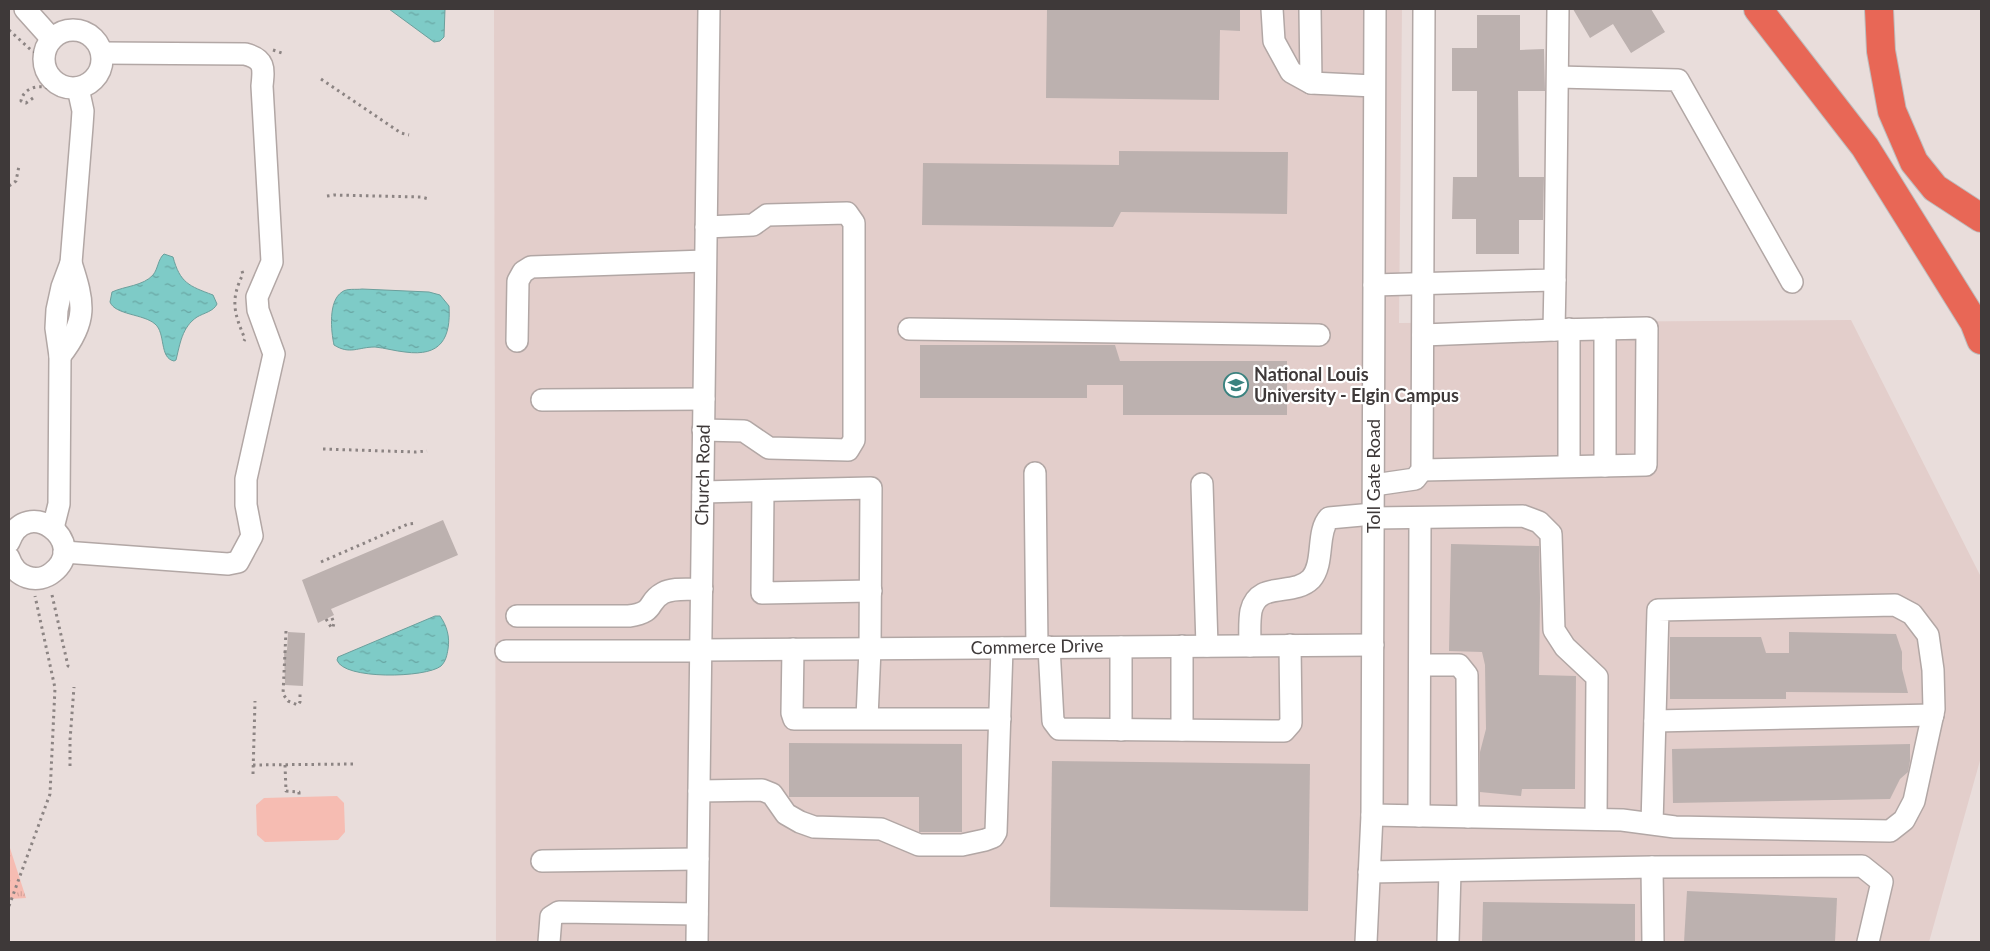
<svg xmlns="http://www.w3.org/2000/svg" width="1990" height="951" font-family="Lato,sans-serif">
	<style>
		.built { fill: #e3cecb }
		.grass { fill: url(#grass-tufts) }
		.garden { fill: #f6bcb2 }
		.water { fill: url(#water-ripples); stroke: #6b9f9c }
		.building { fill: #bcb1af }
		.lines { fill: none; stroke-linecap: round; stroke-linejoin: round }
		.minor-casing { stroke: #b2a7a5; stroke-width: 24 }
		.highway-casing { stroke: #bdbcbc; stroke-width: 30 }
		.path { stroke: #8c8483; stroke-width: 3; stroke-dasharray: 2.5 4; stroke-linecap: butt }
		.minor { stroke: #fff; stroke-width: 21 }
		.highway { stroke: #e86756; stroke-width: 28 }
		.labels { text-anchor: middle; stroke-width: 4.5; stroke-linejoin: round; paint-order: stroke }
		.poi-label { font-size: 18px; font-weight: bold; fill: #3e3939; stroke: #fff; text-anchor: start }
		.street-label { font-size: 18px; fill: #3e3939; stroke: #fff }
	</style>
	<defs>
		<pattern id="grass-tufts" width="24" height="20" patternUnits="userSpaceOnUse" patternTransform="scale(1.25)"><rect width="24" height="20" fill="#f6bcb2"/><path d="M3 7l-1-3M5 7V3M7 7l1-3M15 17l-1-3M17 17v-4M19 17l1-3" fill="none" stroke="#d4a29a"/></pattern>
		<pattern id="water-ripples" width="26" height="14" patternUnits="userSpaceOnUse" patternTransform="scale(1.25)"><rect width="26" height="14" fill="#7ecbc7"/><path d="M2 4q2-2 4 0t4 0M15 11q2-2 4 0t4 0" fill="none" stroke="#69a6a3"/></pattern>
	</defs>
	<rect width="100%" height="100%" fill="#e9dddb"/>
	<polygon class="built" points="494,9 1402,9 1399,323 1851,320 1981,577 1981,757 1929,942 496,942"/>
	<polygon class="grass" points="9,845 26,898 9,899"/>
	<polygon class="garden" points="337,796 344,803 345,832 338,840 265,842 257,835 256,805 264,798"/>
	<g class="water">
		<polygon points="389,9 445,9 444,37 440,41 434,42"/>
		<path d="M164,254L173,257C180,283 189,286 213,295L217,304C214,311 204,313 197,317C182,327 180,344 176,360L174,361C159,358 166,333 155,324C144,314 115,315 110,302L112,292C125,286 143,286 153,275C158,269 158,259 164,254Z"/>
		<path d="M362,289L429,292L440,295L449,306C451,338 441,357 405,352C395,351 385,348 375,347C358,347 350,355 334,345C331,331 328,301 342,292C347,288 356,290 362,289Z"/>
		<path d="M435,616H440C447,626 450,637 448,649C447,655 446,661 441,666C426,678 343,680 337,660L338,657Z"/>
	</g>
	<g class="building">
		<polygon points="1047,9 1240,9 1240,31 1220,30 1219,100 1046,98"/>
		<polygon points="1573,9 1651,9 1665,32 1631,53 1613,24 1590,38"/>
		<polygon points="1477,15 1520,15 1520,50 1544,49 1545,91 1518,91 1519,177 1544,177 1543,220 1519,220 1519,254 1476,254 1476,219 1452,219 1453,177 1477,177 1477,91 1452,91 1452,48 1477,48"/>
		<polygon points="1119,151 1288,152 1287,214 1121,212 1113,227 922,225 923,163 1119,165"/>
		<polygon points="920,345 1115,345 1120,361 1287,361 1287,415 1123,415 1123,385 1087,385 1087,398 920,398"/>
		<polygon points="443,520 458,555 331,609 334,615 318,623 302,580"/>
		<polygon points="1451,544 1539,546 1540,598 1539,675 1576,676 1575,789 1522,789 1521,796 1480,792 1480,752 1486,729 1485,665 1482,652 1449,651"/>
		<polygon points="288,632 305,633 303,686 285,685 284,650 287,650"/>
		<polygon points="1789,632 1896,634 1902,652 1902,669 1908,693 1786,692 1786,699 1670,699 1670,637 1761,637 1766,653 1789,653"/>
		<polygon points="789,743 962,744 962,832 919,832 919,797 789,797"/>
		<polygon points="1910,744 1910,761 1908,772 1900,779 1890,799 1673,803 1672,749"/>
		<polygon points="1052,761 1310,764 1308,911 1050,907"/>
		<polygon points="1687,891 1837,898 1835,942 1684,942"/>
		<polygon points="1483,902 1635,904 1635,942 1482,942"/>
	</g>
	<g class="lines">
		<defs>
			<g id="minor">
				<polyline points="25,9 51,38"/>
				<polyline points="1272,9 1274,41 1291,72 1311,83 1374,86"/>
				<polyline points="1310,9 1311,83"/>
				<circle cx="73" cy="59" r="29"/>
				<polyline points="1558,77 1678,80 1792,282"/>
				<polyline points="1374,285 1555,280 1558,9"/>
				<polyline points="909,329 1319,335"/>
				<polyline points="1569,329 1569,466"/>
				<polyline points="1605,329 1605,466"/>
				<polyline points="1423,335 1554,330"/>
				<polyline points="517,341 518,281 523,272 531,267 705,261"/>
				<path d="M60,356C88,321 84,303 71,263"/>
				<polyline points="542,400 704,399"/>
				<polyline points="703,430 744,431 769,448 848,450 854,440 854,223 847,213 767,215 753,225 706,227"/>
				<polyline points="1422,470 1646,465 1647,328 1554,330 1555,280"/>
				<polyline points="1035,473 1037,647"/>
				<polyline points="1202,484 1207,646"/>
				<polyline points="1374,485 1415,479 1422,470 1424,9"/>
				<polyline points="763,491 762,593 871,591"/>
				<polyline points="703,492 871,488 870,649 867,718"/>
				<polyline points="1373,518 1523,516 1539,522 1551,534 1554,630 1565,647 1597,677 1596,819"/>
				<polyline points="53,528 59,504 60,356 56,328 57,310 62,287 71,263 82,126 83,111 78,88"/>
				<path d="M9,542C26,494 90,542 53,572C46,578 36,580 27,577C18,574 12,567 9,558"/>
				<path d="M64,552L228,564L238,562L252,536L246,505V479L274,354L258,310L257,297L272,262L262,86C264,68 265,59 245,54L102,53"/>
				<path d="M517,616H629C657,612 646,602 663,593C674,587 690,590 702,589"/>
				<polyline points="1182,646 1182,730"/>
				<path d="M1250,646C1250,635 1249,622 1251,611C1258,580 1293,597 1311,579C1325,563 1316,532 1329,518L1373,514"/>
				<polyline points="1049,647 1053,721 1059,729 1284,731 1291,723 1290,645"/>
				<polyline points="1121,647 1121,730"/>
				<polyline points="793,649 792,713 794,719 1000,719"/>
				<polyline points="701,650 1373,645"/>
				<polyline points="506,651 701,651"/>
				<polyline points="1420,665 1459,665 1467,675 1468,817"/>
				<polyline points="1655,721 1933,715"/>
				<polyline points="699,791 762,790 772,794 786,814 800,822 814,827 881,829 919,845 962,845 985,840 993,837 996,832 1002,648"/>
				<polyline points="1372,815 1622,820 1675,827 1890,831 1904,820 1914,801 1934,709 1933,670 1928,635 1912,614 1895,605 1658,610 1652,824"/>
				<polyline points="1419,816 1420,518"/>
				<polyline points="542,861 698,859"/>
				<polyline points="1652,867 1653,942"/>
				<polyline points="1369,872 1652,867 1862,866 1882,882 1868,942"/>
				<polyline points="549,942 551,917 559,912 697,914"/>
				<polyline points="697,942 709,9"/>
				<polyline points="1366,942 1372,815 1375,9"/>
				<polyline points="1448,942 1450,871"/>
			</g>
			<g id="highway">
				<polyline points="1758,9 1865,147 1974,322 1981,340"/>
				<polyline points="1879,9 1881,51 1892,111 1914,162 1935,188 1981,218"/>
			</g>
		</defs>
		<use href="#minor" class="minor-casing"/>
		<use href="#highway" class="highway-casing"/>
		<g class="path">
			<polyline points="9,30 31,50 37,53"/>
			<polyline points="273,50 285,54"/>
			<polyline points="321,79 401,133 409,135"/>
			<path d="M33,98L26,103L21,101C23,89 37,84 48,88C53,90 57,94 62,96"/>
			<polyline points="9,186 16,181 19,166"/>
			<polyline points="327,196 334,195 421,197 429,199"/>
			<path d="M242,271L243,274C230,300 234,313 245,339L244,341"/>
			<polyline points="323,449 416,452 427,451"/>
			<polyline points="321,562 408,524 417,523"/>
			<polyline points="52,595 68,666 70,667"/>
			<polyline points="332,618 334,623 333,627"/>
			<polyline points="326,619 333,630"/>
			<polyline points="286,631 283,694 288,701 298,705 300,702 300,691"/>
			<polyline points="253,765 354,764"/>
			<polyline points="285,765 286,791 299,792 299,797"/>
			<polyline points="70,766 70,740 74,687"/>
			<polyline points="253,774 255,701"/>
			<polyline points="9,906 50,794 55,688 35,596"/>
		</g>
		<use href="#minor" class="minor"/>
		<use href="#highway" class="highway"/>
	</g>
	<defs>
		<symbol id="university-ring" viewBox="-11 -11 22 22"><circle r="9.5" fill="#fff" stroke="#3a827f" stroke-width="1.5"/><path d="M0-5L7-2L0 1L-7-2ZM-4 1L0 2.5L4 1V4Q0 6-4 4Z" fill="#3a827f"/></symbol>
	</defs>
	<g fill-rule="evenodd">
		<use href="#university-ring" x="1222" y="371" width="28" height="28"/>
	</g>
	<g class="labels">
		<g class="poi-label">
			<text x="1254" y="381">National Louis<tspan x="1254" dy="21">University - Elgin Campus</tspan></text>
		</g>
		<g class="street-label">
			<text transform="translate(703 475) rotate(-89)" y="6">Church Road</text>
			<text transform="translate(1374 476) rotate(-90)" y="6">Toll Gate Road</text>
			<text transform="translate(1037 647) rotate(-1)" y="6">Commerce Drive</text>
		</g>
	</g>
	<rect width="1990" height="951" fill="none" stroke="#3e3939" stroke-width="20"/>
</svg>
